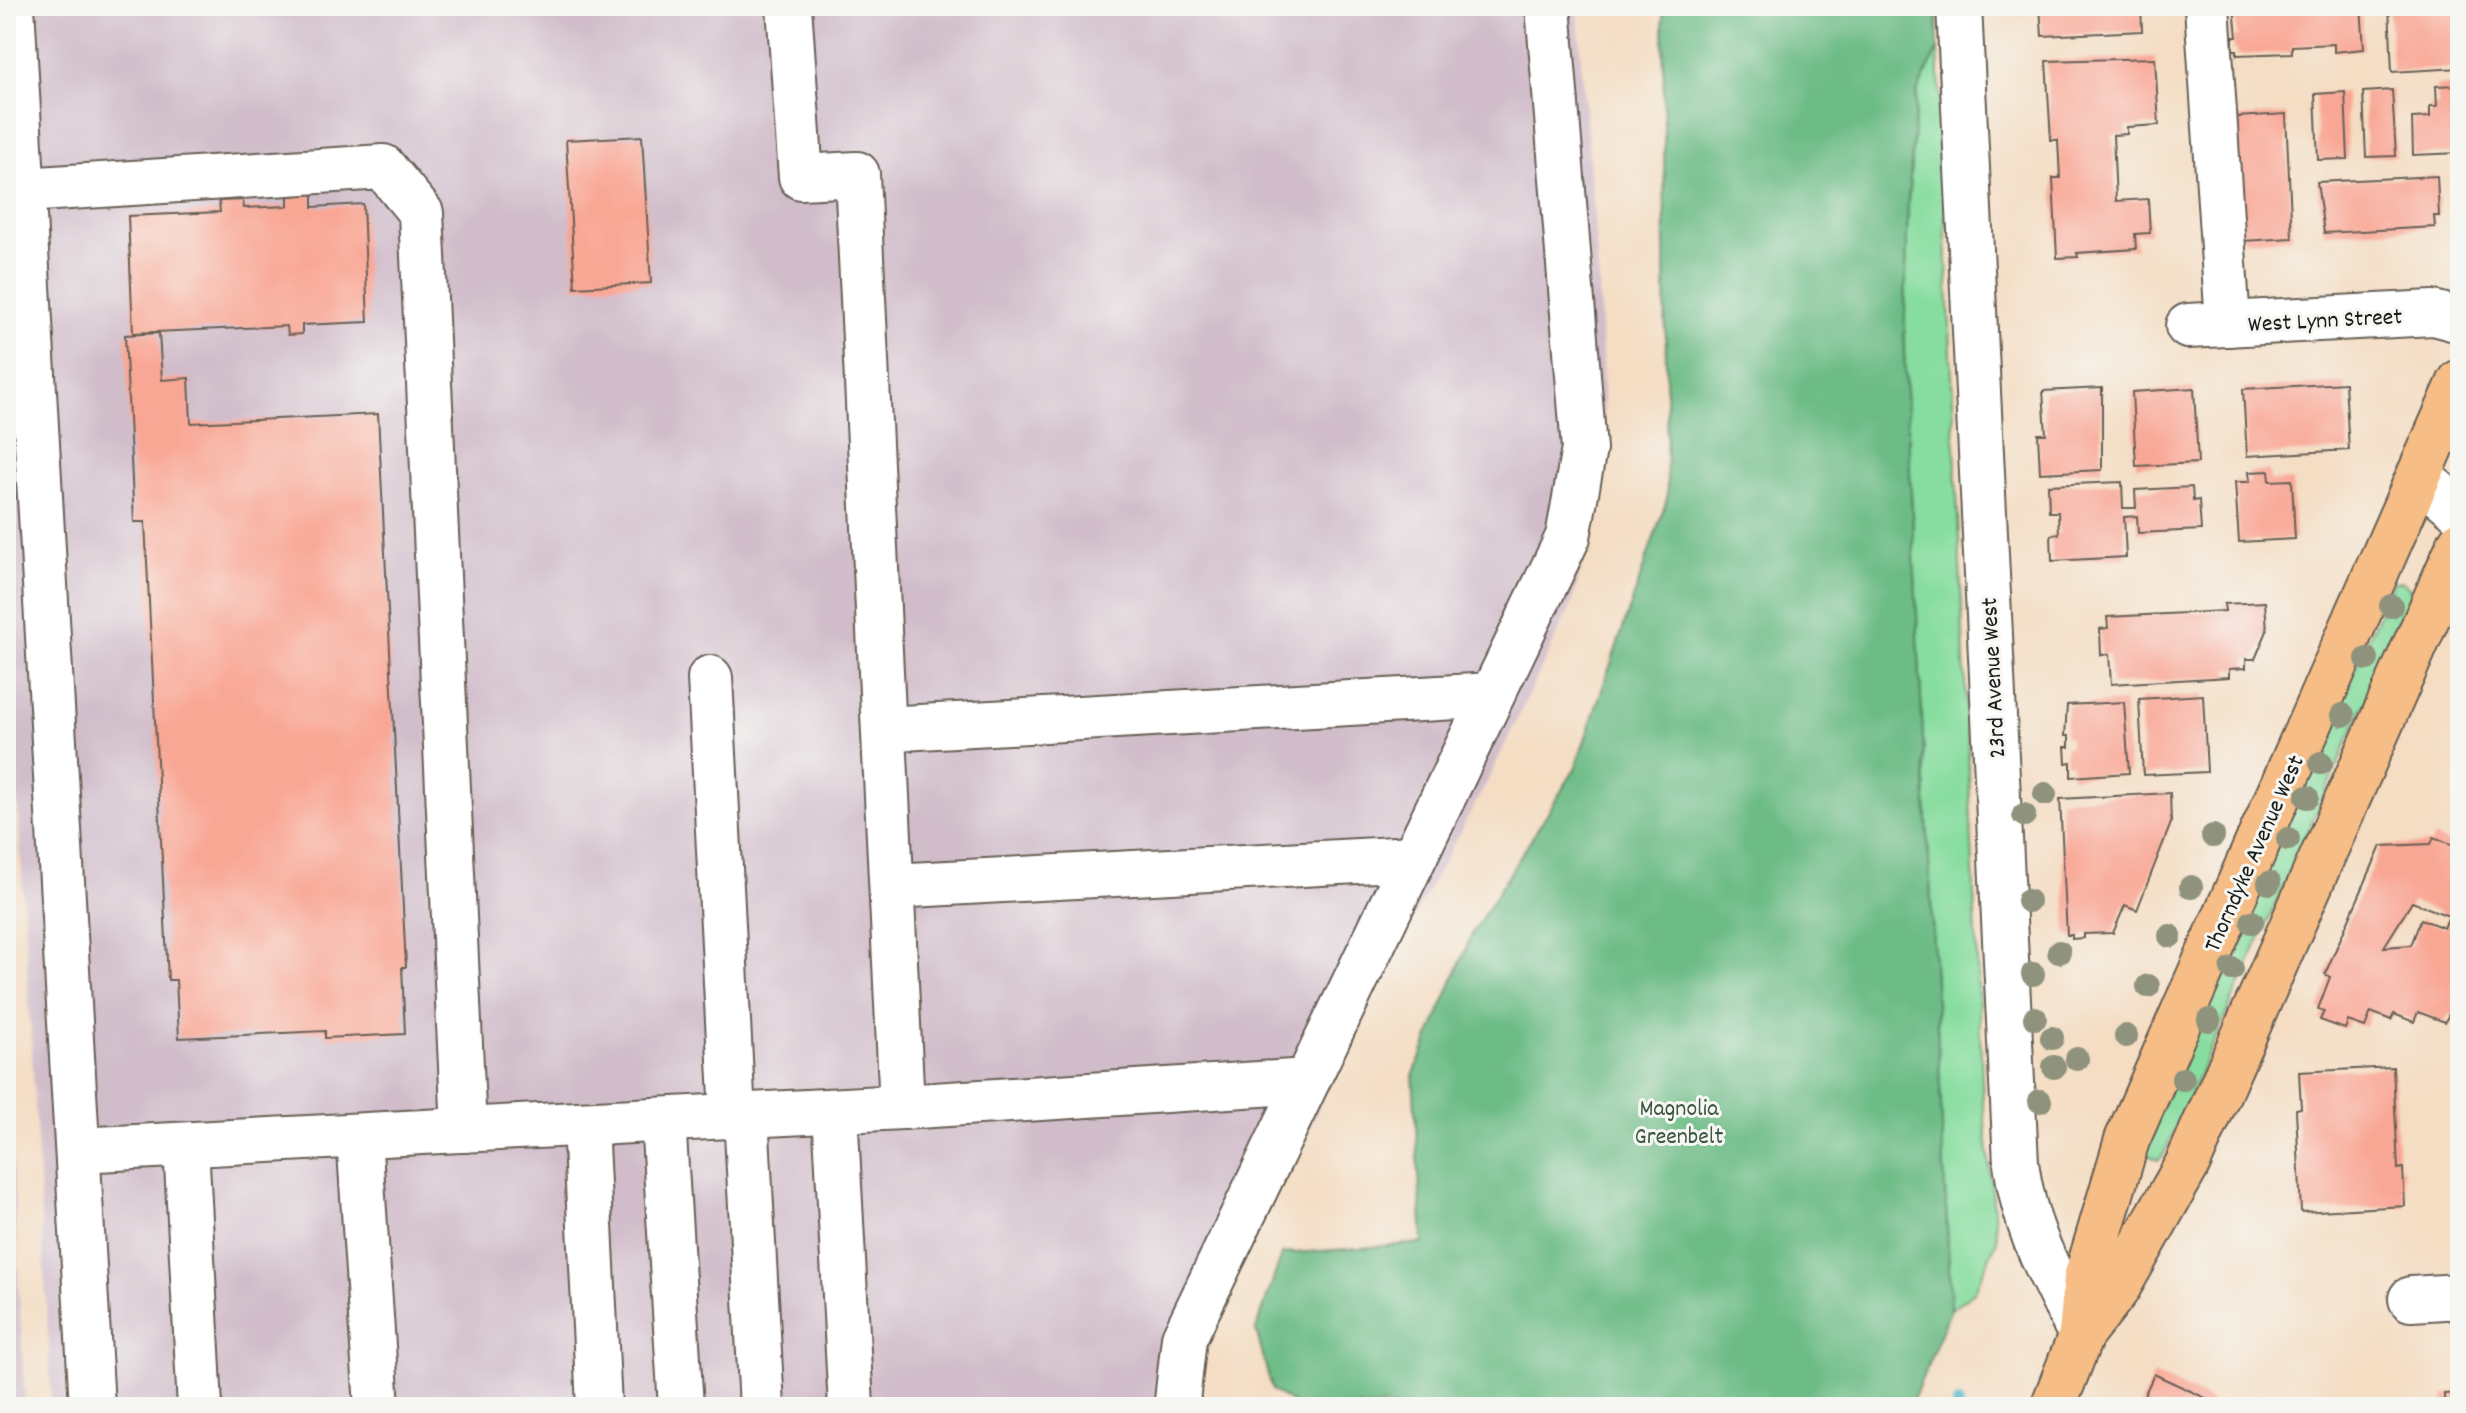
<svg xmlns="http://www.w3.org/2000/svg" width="2466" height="1413" font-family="Dekko,sans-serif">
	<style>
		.industrial { fill: #d1bdca }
		.green { fill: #87dd9f; stroke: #527c5e; stroke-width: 2 }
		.forest { fill: #6dbc86; stroke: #446c51; stroke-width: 2 }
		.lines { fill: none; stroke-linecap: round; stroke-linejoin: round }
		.stream { stroke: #51b8cf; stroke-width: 12 }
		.building { fill: #f9a795; fill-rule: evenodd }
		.minor-casing { stroke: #686056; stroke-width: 48 }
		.major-casing { stroke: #686056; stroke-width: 48 }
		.minor { stroke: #fff; stroke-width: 44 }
		.major { stroke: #f6be86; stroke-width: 44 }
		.tree { fill: #8f937d }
		.labels { text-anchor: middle; stroke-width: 6; stroke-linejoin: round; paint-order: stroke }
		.street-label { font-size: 24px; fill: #1c1c1c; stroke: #f6f6f2 }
		.park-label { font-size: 24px; fill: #3c5643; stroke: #f6f6f2 }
	</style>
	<rect width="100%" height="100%" fill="#f6f6f2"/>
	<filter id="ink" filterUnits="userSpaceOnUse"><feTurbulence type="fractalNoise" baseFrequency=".0125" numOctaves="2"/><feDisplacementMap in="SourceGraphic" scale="16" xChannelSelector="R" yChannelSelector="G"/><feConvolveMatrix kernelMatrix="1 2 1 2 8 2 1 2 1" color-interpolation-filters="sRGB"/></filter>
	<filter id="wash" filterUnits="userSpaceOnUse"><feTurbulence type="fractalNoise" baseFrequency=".006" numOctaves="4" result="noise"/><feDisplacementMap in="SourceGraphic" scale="32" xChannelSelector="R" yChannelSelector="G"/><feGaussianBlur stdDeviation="1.8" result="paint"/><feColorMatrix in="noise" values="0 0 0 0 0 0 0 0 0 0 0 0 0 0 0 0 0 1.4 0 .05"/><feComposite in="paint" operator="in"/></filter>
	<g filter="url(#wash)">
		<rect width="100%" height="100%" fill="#f4ddc3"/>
		<g class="industrial">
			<polygon points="6,6 1577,6 1599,283 1604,411 1593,525 1572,604 1488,780 1355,1025 1302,1146 1229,1269 1198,1382 1203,1407 52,1407 6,597"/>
			<polygon points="6,1035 25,1407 6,1407"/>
		</g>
		<g class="green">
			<polygon points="1938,49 1983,1102 1997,1240 1974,1292 1951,1309 1904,350 1908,202 1917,92"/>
			<polygon points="2393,582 2402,582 2411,589 2412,597 2163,1156 2158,1160 2142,1152"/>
		</g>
		<polygon class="forest" points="1663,6 1937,6 1938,49 1917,92 1908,202 1904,350 1951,1309 1910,1407 1299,1407 1272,1390 1256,1330 1282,1254 1423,1243 1413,1076 1473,932 1575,769 1667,499"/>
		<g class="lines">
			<polyline class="stream" points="1958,1407 1958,1404"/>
		</g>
		<g id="blocks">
			<g class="building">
				<polygon points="2040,6 2141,6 2142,31 2042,36"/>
				<polygon points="2234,6 2361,6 2364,49 2334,52 2334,44 2292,46 2292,53 2237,55 2237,50 2233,50 2233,37 2237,37"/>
				<polygon points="2389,6 2460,6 2460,68 2392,72"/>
				<polygon points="2155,58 2159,125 2127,127 2127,134 2113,135 2116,201 2148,199 2150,233 2135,234 2136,249 2077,253 2078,257 2057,258 2053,178 2060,178 2058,140 2051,140 2046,61"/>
				<polygon points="2460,85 2460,153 2413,155 2412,118 2430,117 2430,106 2437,106 2436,86"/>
				<polygon points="2392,90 2396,156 2366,157 2363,92"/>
				<polygon points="2345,92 2348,159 2318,160 2315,94"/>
				<polygon points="2286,114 2292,238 2243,241 2237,117"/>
				<polygon points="642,136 651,283 575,287 566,140"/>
				<polygon points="2437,176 2439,216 2434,216 2435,227 2324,233 2317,182"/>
				<polygon points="313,194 313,207 363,204 368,322 302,325 302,334 288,335 287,326 133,333 128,216 220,212 219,201 243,200 244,208 288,206 288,196"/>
				<polygon points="159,333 162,380 189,378 191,423 378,414 406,967 402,967 405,1034 325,1038 325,1031 179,1038 176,980 168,980 145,522 134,522 125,335"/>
				<polygon points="2345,383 2349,450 2247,456 2243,389"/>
				<polygon points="2102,388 2102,470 2040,473 2038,434 2046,434 2043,391"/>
				<polygon points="2194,388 2198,463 2136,466 2132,392"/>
				<polygon points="2269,471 2270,481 2292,480 2295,539 2239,542 2235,482 2250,482 2249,472"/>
				<polygon points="2122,482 2123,508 2136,508 2135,490 2192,487 2193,501 2199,500 2201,530 2138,533 2137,516 2124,517 2126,557 2052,561 2051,535 2059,534 2058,512 2049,512 2048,485"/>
				<polygon points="2265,602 2267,631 2255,659 2246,659 2246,668 2229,669 2229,677 2111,684 2109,654 2101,655 2100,629 2108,628 2107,617 2225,611 2224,604"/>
				<polygon points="2203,695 2207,772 2143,775 2139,699"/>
				<polygon points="2124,702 2129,773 2071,777 2071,762 2066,763 2065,747 2069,747 2069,736 2065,736 2067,705"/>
				<polygon points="2170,793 2171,823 2137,910 2125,905 2113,933 2084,934 2084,938 2072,939 2072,935 2067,935 2060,799"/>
				<path d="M2434,837L2460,848V1018L2449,1014L2445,1022L2418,1012L2414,1022L2394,1014L2391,1020L2371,1012L2365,1027L2348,1021L2345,1029L2320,1020L2324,1011L2318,1009L2330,977L2325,974L2381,846L2431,844ZM2412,902L2449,916L2444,928L2421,919L2411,945L2384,947Z"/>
				<polygon points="2393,1067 2398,1169 2403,1168 2405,1206 2301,1212 2296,1109 2301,1108 2299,1072"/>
				<polygon points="2154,1374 2212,1401 2209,1407 2139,1407"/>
				<polygon points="2460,1393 2460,1407 2444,1407 2444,1394"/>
			</g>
		</g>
	</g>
	<g filter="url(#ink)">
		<use href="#blocks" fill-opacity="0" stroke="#686056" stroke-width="2"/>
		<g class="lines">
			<defs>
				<g id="minor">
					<polyline points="12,6 92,1407"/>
					<polyline points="789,6 801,177 857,174 902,1107"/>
					<path d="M1959,6L2016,1163C2025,1232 2051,1274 2081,1335"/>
					<polyline points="2207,6 2228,324"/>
					<polyline points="23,190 383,167 421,213 464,1130"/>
					<polyline points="2188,326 2433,313 2460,320"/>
					<polyline points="2419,477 2460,511"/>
					<polyline points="710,678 733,1116"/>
					<polyline points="884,729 1492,695"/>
					<polyline points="892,886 1413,858"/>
					<polyline points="835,1111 851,1407"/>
					<polyline points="746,1115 762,1407"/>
					<polyline points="663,1120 681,1407"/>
					<polyline points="585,1124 599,1407"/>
					<polyline points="359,1136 377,1407"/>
					<polyline points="186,1145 200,1407"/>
					<polyline points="78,1150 902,1107 1307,1081"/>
					<polyline points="2411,1299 2460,1296"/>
					<polyline points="1180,1407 1177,1401 1184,1338 1568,537 1584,449 1548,6"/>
				</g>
				<g id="major">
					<polyline points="2081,1335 2117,1289 2187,1165 2460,543"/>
					<polyline points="2053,1407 2081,1335 2086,1278 2127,1140 2460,382"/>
				</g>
			</defs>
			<use href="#minor" class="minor-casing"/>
			<use href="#major" class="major-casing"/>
			<use href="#minor" class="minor"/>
			<use href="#major" class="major"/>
		</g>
		<g class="tree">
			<circle cx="2391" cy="606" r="12"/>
			<circle cx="2367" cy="659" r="12"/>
			<circle cx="2343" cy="715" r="12"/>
			<circle cx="2321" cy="763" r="12"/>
			<circle cx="2045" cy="794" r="12"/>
			<circle cx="2307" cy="797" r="12"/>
			<circle cx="2024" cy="815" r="12"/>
			<circle cx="2213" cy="836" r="12"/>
			<circle cx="2288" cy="839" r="12"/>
			<circle cx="2269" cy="883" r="12"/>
			<circle cx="2191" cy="887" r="12"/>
			<circle cx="2028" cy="901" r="12"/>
			<circle cx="2252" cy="922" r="12"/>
			<circle cx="2170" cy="936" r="12"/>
			<circle cx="2059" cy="952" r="12"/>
			<circle cx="2232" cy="969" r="12"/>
			<circle cx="2033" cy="974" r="12"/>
			<circle cx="2148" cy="986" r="12"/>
			<circle cx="2035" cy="1018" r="12"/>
			<circle cx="2209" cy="1020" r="12"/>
			<circle cx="2126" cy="1036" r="12"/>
			<circle cx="2052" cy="1038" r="12"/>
			<circle cx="2077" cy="1059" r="12"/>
			<circle cx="2054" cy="1067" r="12"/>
			<circle cx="2183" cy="1079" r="12"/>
			<circle cx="2040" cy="1101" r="12"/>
		</g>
	</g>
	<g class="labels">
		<g class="street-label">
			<text transform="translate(2325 319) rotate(-3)" y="8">West Lynn Street</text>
			<text transform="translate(1992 678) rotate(-93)" y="8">23rd Avenue West</text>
			<text transform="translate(2253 853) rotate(-66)" y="8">Thorndyke Avenue West</text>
		</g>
		<g class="park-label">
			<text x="1679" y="1115">Magnolia<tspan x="1679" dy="28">Greenbelt</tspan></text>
		</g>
	</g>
	<rect width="2466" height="1413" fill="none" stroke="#f6f6f2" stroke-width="32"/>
</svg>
